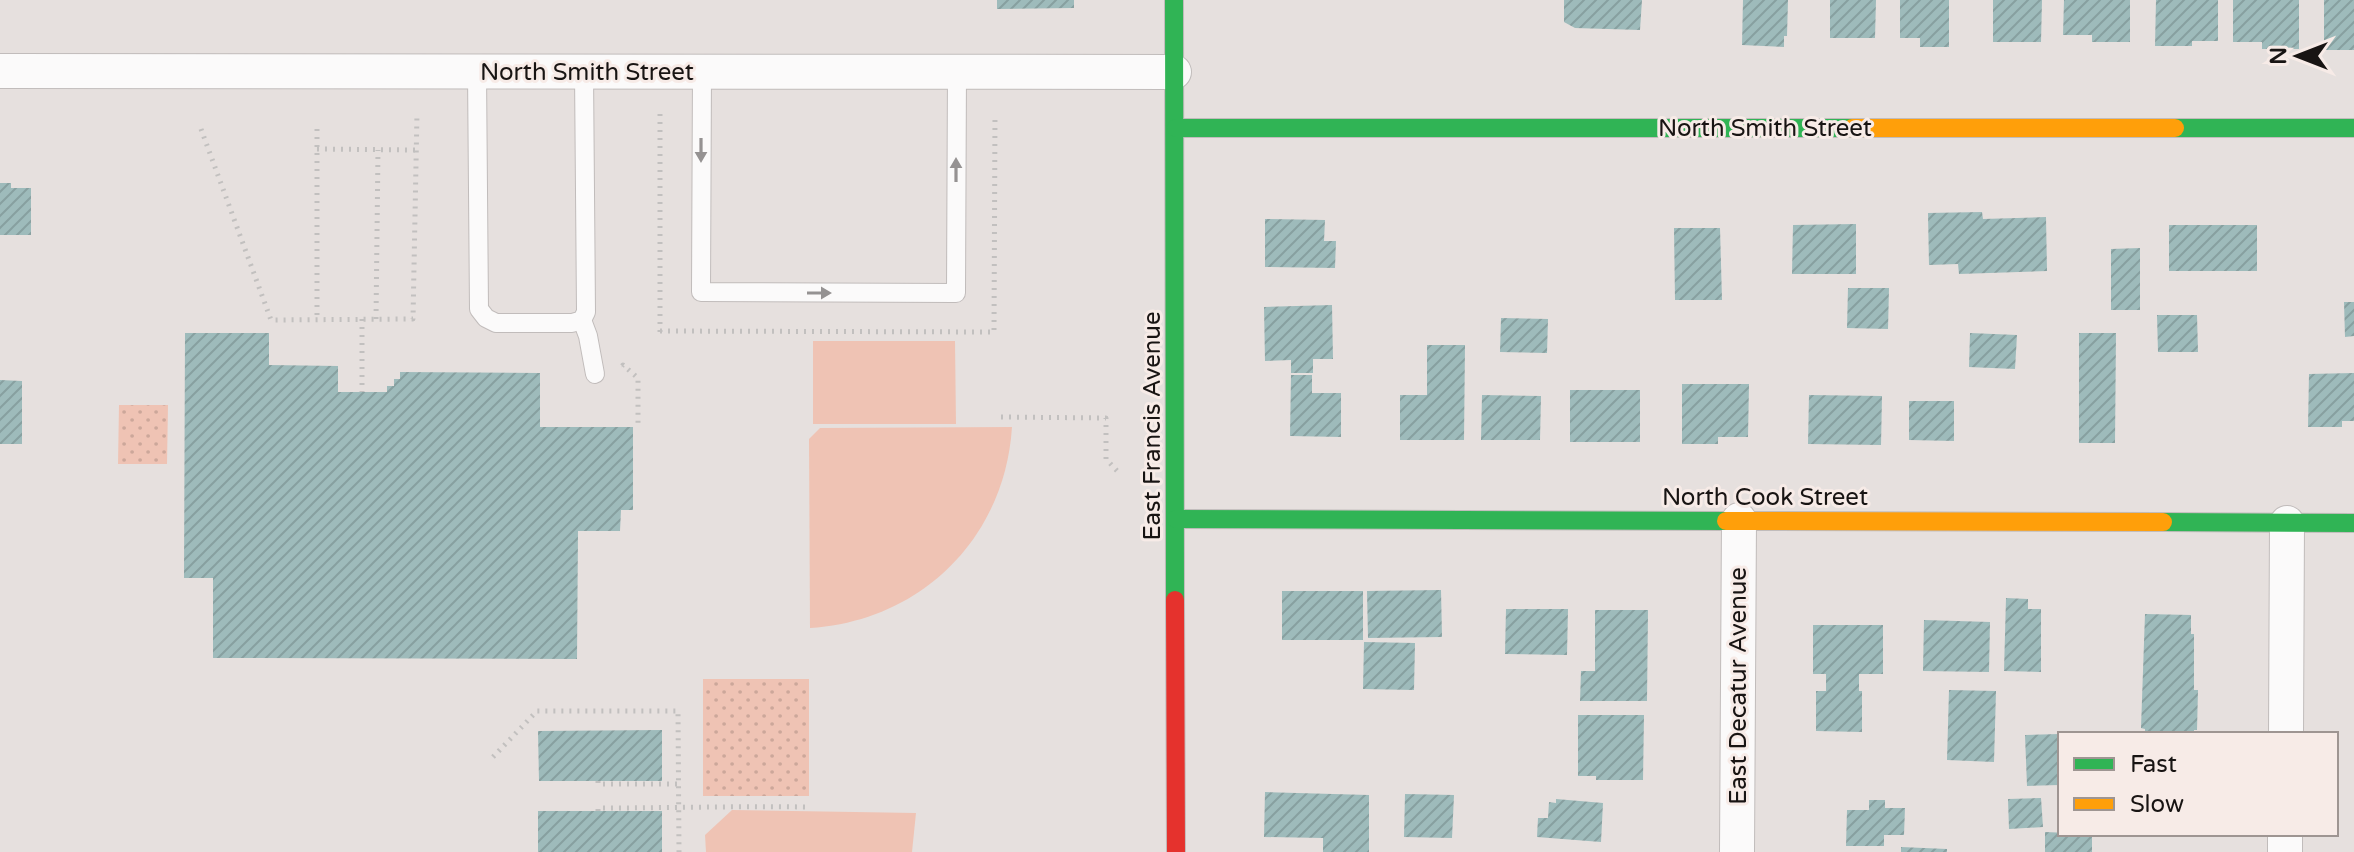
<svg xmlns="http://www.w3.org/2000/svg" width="2354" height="852" font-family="'Varela Round',sans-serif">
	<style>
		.grass { fill: #efc3b4 }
		.park { fill: url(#park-dots) }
		.building { fill: url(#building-hatch) }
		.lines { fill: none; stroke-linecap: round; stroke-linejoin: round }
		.lane-casing { stroke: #c1bcbb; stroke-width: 20 }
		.street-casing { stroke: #c1bcbb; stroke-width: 36 }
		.fast-casing { stroke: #c1bcbb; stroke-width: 20 }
		.slow-casing { stroke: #c1bcbb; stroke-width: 20 }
		.jam-casing { stroke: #c1bcbb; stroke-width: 20 }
		.path { stroke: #c2c0bf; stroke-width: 5; stroke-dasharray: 2 6; stroke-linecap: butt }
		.lane { stroke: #fbfafa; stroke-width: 18 }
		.street { stroke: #fbfafa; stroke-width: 34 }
		.fast { stroke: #30b455; stroke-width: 18 }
		.slow { stroke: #ff9f0a; stroke-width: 18 }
		.jam { stroke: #e5322d; stroke-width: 18 }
		.oneway { fill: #959292 }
		.labels { text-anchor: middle; stroke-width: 6; stroke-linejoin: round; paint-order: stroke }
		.street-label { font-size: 24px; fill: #181413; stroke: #f7ebe7 }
	</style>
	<defs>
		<pattern id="park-dots" width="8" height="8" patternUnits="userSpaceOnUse" patternTransform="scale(2)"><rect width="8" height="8" fill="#efc3b4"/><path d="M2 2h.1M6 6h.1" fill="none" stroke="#cca79a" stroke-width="1.8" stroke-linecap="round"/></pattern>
		<pattern id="building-hatch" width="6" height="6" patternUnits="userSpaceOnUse" patternTransform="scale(2)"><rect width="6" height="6" fill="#9ebbbb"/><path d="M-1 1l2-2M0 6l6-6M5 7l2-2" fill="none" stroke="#87a0a0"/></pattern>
	</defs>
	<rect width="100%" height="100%" fill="#e6e0de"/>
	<g class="grass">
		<polygon points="813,341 955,341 956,424 813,424"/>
		<path d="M1012,427C1005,538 921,621 810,628L809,439L820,428Z"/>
		<polygon points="732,810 916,813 912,852 706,852 705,835"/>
	</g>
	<g class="park">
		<polygon points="119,405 168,405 167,464 118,464"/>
		<rect x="703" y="679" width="106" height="117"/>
	</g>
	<g class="building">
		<polygon points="997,0 1074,0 1074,8 997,9"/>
		<polygon points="1564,0 1642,0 1640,30 1575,28 1564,22"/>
		<polygon points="1743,0 1788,0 1787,36 1784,36 1784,47 1742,45"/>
		<polygon points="1830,0 1876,0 1875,38 1830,38"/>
		<polygon points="1900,0 1949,0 1949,47 1920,47 1920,38 1900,38"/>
		<polygon points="1993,0 2042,0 2041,42 1993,42"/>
		<polygon points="2064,0 2130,0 2130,42 2092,42 2092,35 2063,35"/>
		<polygon points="2156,0 2218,0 2218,41 2192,41 2192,46 2155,46"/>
		<polygon points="2233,0 2299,0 2299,49 2262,49 2262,42 2233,42"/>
		<rect x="2324" y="0" width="30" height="50"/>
		<polygon points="0,183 11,183 11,188 31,188 31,235 0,235"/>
		<polygon points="1982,212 1983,219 2046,217 2047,271 1959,274 1958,264 1929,265 1928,213"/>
		<polygon points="1265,219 1325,220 1324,241 1336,241 1335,268 1265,267"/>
		<polygon points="1856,224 1856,274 1792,274 1793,225"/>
		<rect x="2169" y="225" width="88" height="46"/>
		<polygon points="1674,228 1720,228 1722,300 1675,300"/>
		<polygon points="2140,248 2140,310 2111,310 2111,249"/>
		<polygon points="1848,288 1889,288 1888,329 1847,328"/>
		<polygon points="2344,302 2354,302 2354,336 2345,337"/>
		<polygon points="1332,305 1333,359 1313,359 1313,373 1291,373 1291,360 1265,361 1264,307"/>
		<polygon points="2157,315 2197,315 2198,352 2158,352"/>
		<polygon points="1501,318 1548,319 1547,353 1500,352"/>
		<polygon points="185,333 269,333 269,365 338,366 338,392 387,392 387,386 394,386 394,379 400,379 400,372 540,373 540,427 633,427 633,510 621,510 620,531 578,531 577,659 213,658 213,578 184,578"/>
		<polygon points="1970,333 2017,335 2015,369 1969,367"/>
		<polygon points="2079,333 2116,333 2115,443 2079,443"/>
		<polygon points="1427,345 1465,345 1464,440 1400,440 1400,395 1427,395"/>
		<polygon points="2354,373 2354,421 2342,421 2342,427 2308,427 2309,374"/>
		<polygon points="1291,375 1312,375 1312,393 1341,393 1341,437 1290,436"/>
		<polygon points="0,380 22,381 22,444 0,444"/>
		<polygon points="1682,384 1749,384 1748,437 1718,437 1718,444 1682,444"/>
		<rect x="1570" y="390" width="70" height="52"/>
		<polygon points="1482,395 1541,396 1540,440 1481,440"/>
		<polygon points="1809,395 1882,396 1881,445 1808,444"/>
		<polygon points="1909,401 1954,401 1954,441 1909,440"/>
		<polygon points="1441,590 1442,637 1368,638 1367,591"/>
		<rect x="1282" y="591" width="81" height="49"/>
		<polygon points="2006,598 2028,599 2028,609 2041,609 2041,672 2004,671"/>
		<polygon points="1506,609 1568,609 1567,655 1505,654"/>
		<polygon points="1595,610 1648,610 1647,701 1580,701 1581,671 1595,671"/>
		<polygon points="2145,614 2191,615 2191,634 2194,634 2194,690 2198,690 2197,730 2194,730 2194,734 2145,734 2145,729 2141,728"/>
		<polygon points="1924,620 1990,622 1989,672 1923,671"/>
		<polygon points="1813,625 1883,625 1883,674 1859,674 1859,691 1862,691 1862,732 1816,731 1816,691 1826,691 1826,674 1813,674"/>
		<polygon points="1364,642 1415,643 1414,690 1363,689"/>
		<polygon points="1949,690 1996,691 1994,762 1947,760"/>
		<polygon points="1578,715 1644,715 1643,780 1596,780 1596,776 1578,776"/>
		<polygon points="662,730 662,781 539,781 538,731"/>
		<polygon points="2060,734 2060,785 2027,786 2025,735"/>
		<polygon points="1265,792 1369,795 1369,852 1323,852 1323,838 1264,837"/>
		<polygon points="1405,794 1454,795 1452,838 1404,837"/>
		<polygon points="2041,798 2043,827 2009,829 2008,799"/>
		<polygon points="1556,799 1603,803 1601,842 1537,837 1538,818 1548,818 1549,802 1556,803"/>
		<polygon points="1869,800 1885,800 1885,808 1905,808 1904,835 1884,835 1884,846 1846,846 1847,810 1869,810"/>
		<rect x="538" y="811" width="124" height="41"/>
		<polygon points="2045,832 2092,834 2092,852 2045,852"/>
		<polygon points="1901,847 1947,849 1947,852 1901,852"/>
	</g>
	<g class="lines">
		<defs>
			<g id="lane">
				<polyline points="477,72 479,309 486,318 496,323 572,323 582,320 586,312 584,72"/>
				<polyline points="702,72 701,292 956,293 957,72"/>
				<polyline points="582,320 588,336 595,374"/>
			</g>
			<g id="street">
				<polyline points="0,71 1174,72"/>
				<polyline points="2286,734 2287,523"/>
				<polyline points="1737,852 1739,520"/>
				<polyline points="2285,852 2285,834"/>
			</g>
			<g id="fast">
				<polyline points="1174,0 1175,600"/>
				<polyline points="1176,128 1852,128"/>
				<polyline points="2175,128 2354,128"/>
				<polyline points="1176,519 1726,521"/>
				<polyline points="2163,522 2354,523"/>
			</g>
			<g id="slow">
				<polyline points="1852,128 2175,128"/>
				<polyline points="1726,521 2163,522"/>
			</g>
			<polyline id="jam" points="1175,600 1176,852"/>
		</defs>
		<use href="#lane" class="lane-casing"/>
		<use href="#street" class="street-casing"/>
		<use href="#fast" class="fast-casing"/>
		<use href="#slow" class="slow-casing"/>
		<use href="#jam" class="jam-casing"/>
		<g class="path">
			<polyline points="660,114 660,336"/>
			<polyline points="201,129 271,320 413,319 417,113"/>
			<polyline points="317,129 317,319"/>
			<polyline points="317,149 416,150"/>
			<polyline points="362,319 362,392"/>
			<polyline points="376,319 378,150"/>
			<polyline points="660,331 994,332 995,115"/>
			<polyline points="622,366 623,365 638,378 638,427"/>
			<polyline points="1001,417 1106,418 1106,459 1120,474"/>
			<polyline points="493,757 537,711 678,711 679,852"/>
			<polyline points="598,781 598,784 678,784"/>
			<path d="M598,811V808C667,808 736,806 806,807"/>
		</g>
		<use href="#lane" class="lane"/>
		<use href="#street" class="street"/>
		<use href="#fast" class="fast"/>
		<use href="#slow" class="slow"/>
		<use href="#jam" class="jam"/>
	</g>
	<defs><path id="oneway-solid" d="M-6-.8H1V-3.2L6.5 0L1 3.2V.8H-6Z" transform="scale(2)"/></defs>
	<g class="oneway">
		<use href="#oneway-solid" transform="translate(701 150) rotate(90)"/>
		<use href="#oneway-solid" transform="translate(956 170) rotate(-90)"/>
		<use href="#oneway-solid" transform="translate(819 293)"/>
	</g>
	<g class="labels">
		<g class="street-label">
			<text x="587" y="80">North Smith Street</text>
			<text x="1765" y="136">North Smith Street</text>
			<text transform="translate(1152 426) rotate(-90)" y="8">East Francis Avenue</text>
			<text x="1765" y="505">North Cook Street</text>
			<text transform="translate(1738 686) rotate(-90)" y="8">East Decatur Avenue</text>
		</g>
	</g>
	<rect x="2058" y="732" width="280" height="104" fill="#f7ebe7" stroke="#9e9592" stroke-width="2"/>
	<rect x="2074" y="758" width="40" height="12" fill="#30b455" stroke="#9e9592" stroke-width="2"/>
	<text x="2130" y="772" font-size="24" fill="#181413">Fast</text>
	<rect x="2074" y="798" width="40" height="12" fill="#ff9f0a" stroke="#9e9592" stroke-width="2"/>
	<text x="2130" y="812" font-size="24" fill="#181413">Slow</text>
	<g transform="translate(2298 56) rotate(270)" stroke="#f7ebe7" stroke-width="6" paint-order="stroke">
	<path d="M0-6L14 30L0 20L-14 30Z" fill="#181413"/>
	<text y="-12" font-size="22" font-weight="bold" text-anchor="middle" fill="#181413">N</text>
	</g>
</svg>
